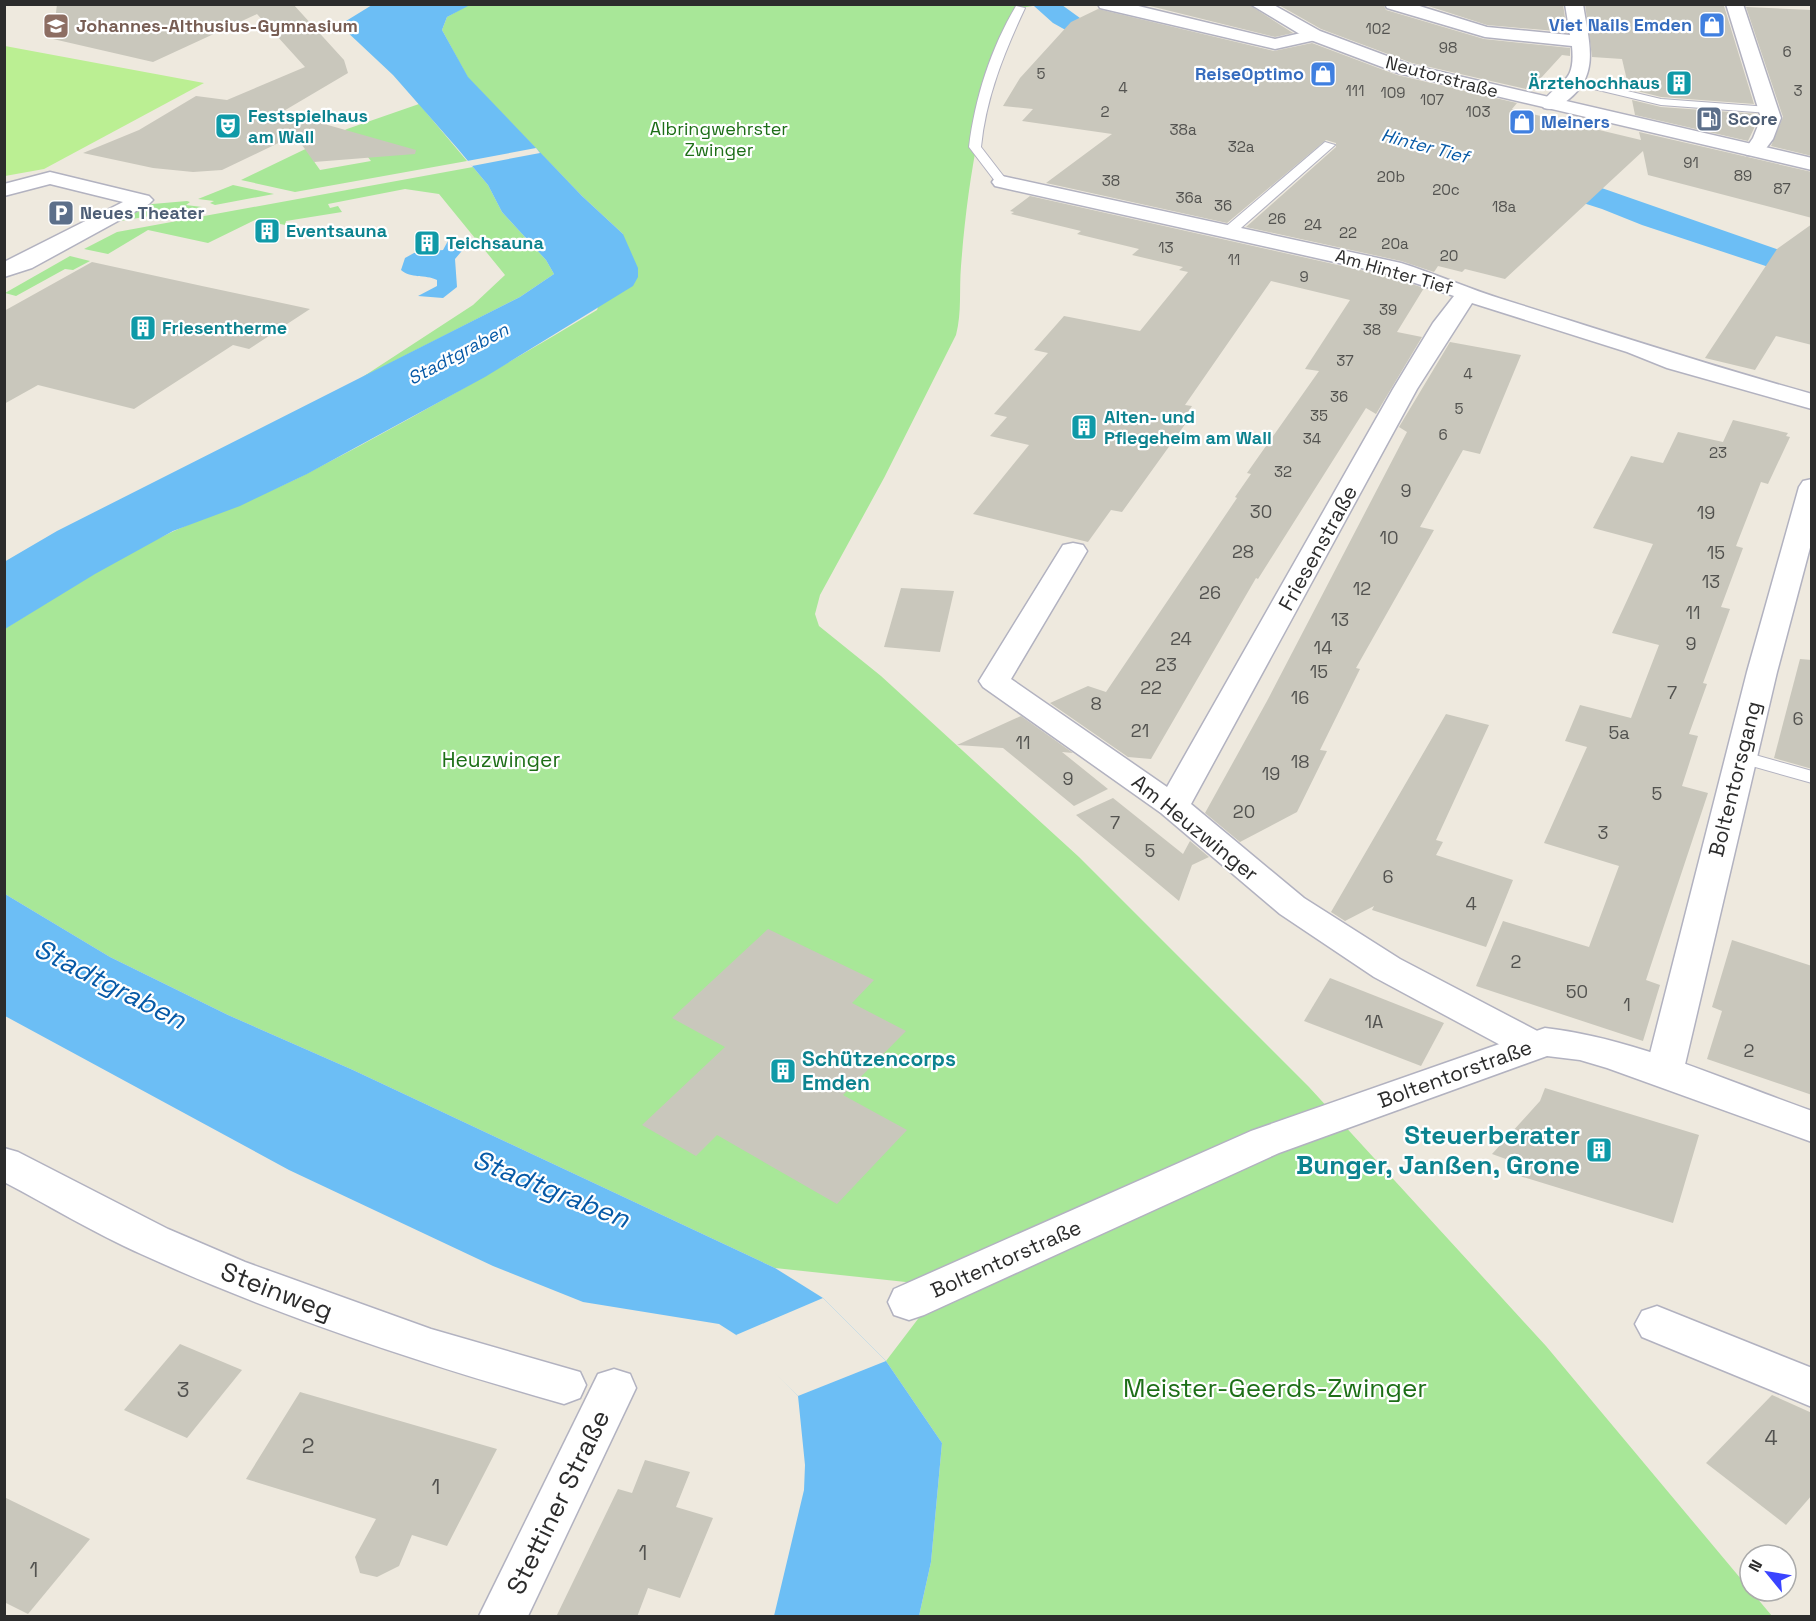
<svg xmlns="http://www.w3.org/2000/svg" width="1816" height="1621" font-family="'Space Grotesk',sans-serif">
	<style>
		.green { fill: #a8e798; fill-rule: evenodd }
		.pitch { fill: #bbef93 }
		.water { fill: #6cbef5 }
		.pier { fill: #eee9de }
		.building { fill: #c9c7bc }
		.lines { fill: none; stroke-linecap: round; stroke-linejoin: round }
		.service-casing { stroke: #b2b2c0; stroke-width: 2 }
		.minor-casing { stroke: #b2b2c0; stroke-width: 3 }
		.tertiary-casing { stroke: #b2b2c0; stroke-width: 3 }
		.service { fill: #fff; fill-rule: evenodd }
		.minor { fill: #fff; fill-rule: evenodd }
		.tertiary { fill: #fff; fill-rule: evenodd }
		.labels { text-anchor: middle; stroke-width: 4.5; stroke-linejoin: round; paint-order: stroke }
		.far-number-label { font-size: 15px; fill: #535350 }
		.far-shop-label { font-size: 18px; font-weight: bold; fill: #366cbe; stroke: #fff; text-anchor: end }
		.far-education-label { font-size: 18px; font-weight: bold; fill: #785e54; stroke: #fff; text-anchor: start }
		.far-street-label { font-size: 18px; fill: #2c2c2c; stroke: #fff }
		.far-culture-label { font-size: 18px; font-weight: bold; fill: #0d838f; stroke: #fff; text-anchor: start }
		.far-service-label { font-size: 18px; font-weight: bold; fill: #4e5e75; stroke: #fff; text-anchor: start }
		.far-park-label { font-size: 18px; fill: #1d6e17; stroke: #fff }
		.far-water-label { font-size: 18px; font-style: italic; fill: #0659a6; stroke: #fff }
		.number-label { font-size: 18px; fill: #535350 }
		.street-label { font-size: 21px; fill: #2c2c2c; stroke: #fff }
		.park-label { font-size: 21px; fill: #1d6e17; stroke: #fff }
		.culture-label { font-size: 21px; font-weight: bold; fill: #0d838f; stroke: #fff; text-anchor: start }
		.near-number-label { font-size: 21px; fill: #535350 }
		.near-culture-label { font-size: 26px; font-weight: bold; fill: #0d838f; stroke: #fff; text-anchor: end }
		.near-street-label { font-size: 26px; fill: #2c2c2c; stroke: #fff }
		.near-park-label { font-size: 26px; fill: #1d6e17; stroke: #fff }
		.near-water-label { font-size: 27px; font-style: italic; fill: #0659a6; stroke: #fff }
	</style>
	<rect width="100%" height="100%" fill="#eee9de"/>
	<g class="green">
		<path d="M470,4L1039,5L1020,8C982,87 968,179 961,266C959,290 962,312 956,335L884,478L820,595L815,614L819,626L881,676L1079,857L1309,1087L1546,1346L1772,1616H919L931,1562L942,1443L886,1361L943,1286L775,1268L353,1070L228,1015L110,957L5,894L4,629C60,595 115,558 174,531C218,511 264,496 308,473C406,422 502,367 597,310L623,234L582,196L468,78L442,30L447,17Z"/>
		<path d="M419,104L467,161L295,192L241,180L347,129ZM363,151L371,161L320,170L313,160Z"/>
		<polygon points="473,167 488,185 502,212 546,260 554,274 520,297 361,378 473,305 505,275 439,194 405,189 328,204 330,208 338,206 342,212 286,221 285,225 257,219 208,243 148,230 108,254 84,249 117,232"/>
		<polygon points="233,185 274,194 215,205 210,203 214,201 198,199"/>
		<polygon points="187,201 190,202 186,205 202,207 109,223 141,205"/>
		<polygon points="70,256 90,261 73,270 65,269 16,296 5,293"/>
	</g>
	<polygon class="pitch" points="5,46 204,83 44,169 5,176"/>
	<g class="water">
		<polygon points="372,5 470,5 447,17 442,30 468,77 582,196 623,234 638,268 638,277 633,286 485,377 307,474 240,506 173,531 95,574 5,629 4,562 57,531 520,297 554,274 546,260 502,212 488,185 458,149 393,75 344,29 346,21"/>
		<polygon points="1062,5 1091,26 1573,178 1811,261 1811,281 1642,225 1602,209 1098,48 1053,23 1034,6"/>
		<path d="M449,239H472L455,259L457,287L443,298L418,296L437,286V280C425,274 411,279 401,270L405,258L414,253L443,250Z"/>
		<polygon points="5,894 110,957 228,1015 353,1070 775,1268 823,1298 886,1361 942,1443 931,1562 919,1616 774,1616 804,1490 805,1465 798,1396 744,1340 719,1324 583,1302 493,1266 289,1170 5,1016"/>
	</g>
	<g class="pier">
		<polygon points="536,148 540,153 472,166 467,161"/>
		<polygon points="823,1298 886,1361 798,1396 736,1335"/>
	</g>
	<g class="building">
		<polygon points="57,4 293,4 344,60 348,73 282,112 416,150 415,154 314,162 295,135 222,170 193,172 153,168 83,153 139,130 196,96 227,100 305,67 257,14 153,62 53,39"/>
		<polygon points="1142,4 1248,4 1293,33 1275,37"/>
		<polygon points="1277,4 1383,4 1386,10 1484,39 1570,48 1570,56 1562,55 1530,90 1412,63 1321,29"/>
		<polygon points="1422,4 1563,4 1567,32 1487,25"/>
		<polygon points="1585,4 1724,6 1754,104 1661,97 1629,89 1622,59 1592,57"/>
		<polygon points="1746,7 1812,10 1812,156 1771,146 1783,117"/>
		<polygon points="1098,9 1274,51 1312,43 1397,75 1517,103 1512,109 1641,140 1639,132 1812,172 1812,218 1648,175 1643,151 1505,279 1465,269 1462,272 1438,266 1434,272 1401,261 1246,227 1336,147 1336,143 1326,140 1227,223 1046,183 1112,134 1022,121 1033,109 1003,106 1020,78 1071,22"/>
		<polygon points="1632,100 1661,107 1758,114 1759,118 1748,141 1635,115"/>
		<polygon points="1030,196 1387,276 1424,288 1397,332 1422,337 1376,414 1366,408 1258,579 1256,578 1151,759 1128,757 1050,703 1088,686 1106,692 1237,498 1235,497 1251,474 1247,473 1319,371 1305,369 1350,300 1271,281 1185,405 1192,406 1181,422 1186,423 1122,512 1111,510 1088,542 973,514 1029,445 990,436 1007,417 994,414 1048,353 1034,350 1064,316 1140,331 1188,272 1179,270 1183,267 1132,255 1139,249 1077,234 1081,231 1011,214 1014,212 1010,211"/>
		<polygon points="1812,224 1812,345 1776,336 1755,370 1705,358 1777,249"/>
		<polygon points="92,262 202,286 310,309 249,349 233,345 134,409 38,385 4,404 4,311"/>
		<polygon points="1450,342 1521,355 1480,454 1463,450 1420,527 1434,530 1356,668 1360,669 1320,750 1327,751 1297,812 1240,842 1205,813 1267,701 1407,432 1399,427"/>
		<polygon points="1733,420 1788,433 1786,436 1790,437 1768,484 1761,482 1736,546 1743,548 1721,607 1730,609 1703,683 1707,684 1689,734 1698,736 1682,786 1708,793 1646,980 1660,985 1643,1041 1476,986 1503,921 1589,947 1619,866 1544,843 1587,747 1565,741 1580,705 1631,718 1659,645 1612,633 1653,544 1593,528 1631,456 1663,463 1678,432 1723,442"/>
		<polygon points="901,588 954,591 940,652 884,647"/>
		<polygon points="1800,659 1812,660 1812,769 1774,758"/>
		<polygon points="1446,714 1489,725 1436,840 1443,842 1436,855 1513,880 1486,947 1372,910 1374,906 1345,921 1331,912"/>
		<polygon points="1021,716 1073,753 1062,752 1108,789 1074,806 1003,748 957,745"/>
		<polygon points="1113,798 1183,854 1190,841 1209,857 1192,865 1179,901 1076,815"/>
		<polygon points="768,929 874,980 852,1003 906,1031 843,1095 907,1130 837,1204 717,1135 696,1156 642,1125 725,1047 672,1018"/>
		<polygon points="1732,940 1812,966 1812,1095 1707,1059 1722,1011 1712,1007"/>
		<polygon points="1330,978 1444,1023 1421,1066 1304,1021"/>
		<polygon points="1545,1088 1699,1135 1673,1223 1513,1174 1517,1163 1492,1154 1540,1101"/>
		<polygon points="180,1344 242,1370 187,1438 124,1410"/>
		<polygon points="300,1392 497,1449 447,1546 412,1535 399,1566 377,1577 360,1573 355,1557 376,1519 246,1479"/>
		<polygon points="1772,1395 1812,1413 1812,1495 1786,1525 1706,1463"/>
		<polygon points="645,1460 690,1472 676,1507 713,1518 680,1598 648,1588 637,1617 556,1617 618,1489 632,1493"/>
		<polygon points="4,1497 90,1539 28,1614 4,1602"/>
	</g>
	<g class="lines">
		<defs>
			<g id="service">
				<path d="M1016,6L1025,8C1004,53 986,97 981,147L1008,182L1002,186L998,185L969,147C975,98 991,48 1016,6Z"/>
				<polygon points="1577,79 1661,99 1769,107 1775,110 1769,113 1661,105 1573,84 1573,80"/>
				<polygon points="1325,142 1335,145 1233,235 1223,235 1223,229"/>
				<polygon points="1741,751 1812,771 1812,783 1734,761 1732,757"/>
			</g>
			<g id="minor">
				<polygon points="1098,4 1130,4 1275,39 1314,30 1323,35 1320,39 1275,49 1100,8"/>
				<path d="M1385,4H1413L1487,27L1570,35L1565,4H1583C1588,39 1601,74 1569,99C1560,106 1555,111 1544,108L1541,104C1559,79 1576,85 1572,46L1485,37L1387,8Z"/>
				<polygon points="1726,4 1743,4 1781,118 1773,139 1761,155 1747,155 1744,151 1753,138 1761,118"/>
				<polygon points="50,172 149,196 153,200 149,204 32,268 4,277 4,262 123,202 50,184 4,196 4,184"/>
				<path d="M1002,176L1401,263C1436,274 1469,289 1505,300C1607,332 1708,365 1812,394V409L1667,368L1627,352L1472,303L1417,389L1191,804L1304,898L1400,959L1545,1035L1551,1045L1545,1055L1532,1059L1519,1055L1374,977L1280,914L1161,813L983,687L979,681L1063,545L1073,543L1083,545L1087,551L1011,679L1167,787L1393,389L1433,323L1454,296L1388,274L995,186L992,182L995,178Z"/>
				<polygon points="1812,479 1812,540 1777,672 1683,1073 1677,1083 1664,1087 1651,1083 1645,1073 1747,672 1799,487 1803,481"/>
				<polygon points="1657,1306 1812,1368 1812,1407 1642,1337 1635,1324 1642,1311"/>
				<polygon points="614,1369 630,1374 636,1388 528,1616 479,1616 598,1374"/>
			</g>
			<g id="tertiary">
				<polygon points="1250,4 1272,4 1320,31 1411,65 1812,158 1812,170 1398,73 1308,39"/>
				<path d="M1545,1028C1634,1038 1727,1081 1812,1111V1142L1607,1068L1580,1060L1547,1056L1279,1153L924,1315L909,1320L894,1315L888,1302L894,1289L1251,1131Z"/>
				<path d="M4,1148L18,1152L168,1229L245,1262L431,1329L580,1372L586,1385L580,1398L564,1404C420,1363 277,1316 141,1254C94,1233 50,1206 4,1182Z"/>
			</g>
		</defs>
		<use href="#service" class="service-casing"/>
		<use href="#minor" class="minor-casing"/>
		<use href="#tertiary" class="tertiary-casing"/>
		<use href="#service" class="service"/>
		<use href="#minor" class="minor"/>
		<use href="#tertiary" class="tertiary"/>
	</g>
	<defs>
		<symbol id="shop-square" viewBox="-11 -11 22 22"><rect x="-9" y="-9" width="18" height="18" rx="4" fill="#3f7fe0" stroke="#fff"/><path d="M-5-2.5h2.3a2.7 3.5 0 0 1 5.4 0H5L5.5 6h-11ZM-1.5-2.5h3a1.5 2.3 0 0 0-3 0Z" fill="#fff"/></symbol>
		<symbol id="school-square" viewBox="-11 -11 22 22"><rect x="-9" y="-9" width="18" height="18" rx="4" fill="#8d6e63" stroke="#fff"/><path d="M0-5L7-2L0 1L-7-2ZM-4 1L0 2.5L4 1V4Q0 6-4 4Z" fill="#fff"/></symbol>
		<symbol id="building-square" viewBox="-11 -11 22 22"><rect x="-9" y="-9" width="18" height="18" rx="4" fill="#0f9aa8" stroke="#fff"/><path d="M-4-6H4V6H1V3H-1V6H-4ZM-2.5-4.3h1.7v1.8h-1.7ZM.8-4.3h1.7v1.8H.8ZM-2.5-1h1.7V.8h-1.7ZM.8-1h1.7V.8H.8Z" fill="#fff"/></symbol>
		<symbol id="fuel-square" viewBox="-11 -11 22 22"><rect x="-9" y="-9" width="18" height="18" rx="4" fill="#5c6f8a" stroke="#fff"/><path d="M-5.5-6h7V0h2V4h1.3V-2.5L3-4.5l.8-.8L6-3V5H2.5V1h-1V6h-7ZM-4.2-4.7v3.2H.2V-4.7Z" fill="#fff"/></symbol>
		<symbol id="theatre-square" viewBox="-11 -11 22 22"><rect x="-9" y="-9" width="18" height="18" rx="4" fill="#0f9aa8" stroke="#fff"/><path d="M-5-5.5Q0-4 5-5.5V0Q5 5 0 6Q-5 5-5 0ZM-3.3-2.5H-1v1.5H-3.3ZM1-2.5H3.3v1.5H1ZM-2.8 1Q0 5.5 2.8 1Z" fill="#fff"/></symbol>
		<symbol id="parking-square" viewBox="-11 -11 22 22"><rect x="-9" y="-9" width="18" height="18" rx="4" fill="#5c6f8a" stroke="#fff"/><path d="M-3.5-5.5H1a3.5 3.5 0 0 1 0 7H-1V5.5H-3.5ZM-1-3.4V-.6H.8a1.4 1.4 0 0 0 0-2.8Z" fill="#fff"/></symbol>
	</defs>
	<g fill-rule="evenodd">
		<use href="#shop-square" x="1697" y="10" width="30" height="30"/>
		<use href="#school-square" x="41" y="11" width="30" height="30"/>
		<use href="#shop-square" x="1308" y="59" width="30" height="30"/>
		<use href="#building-square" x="1664" y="68" width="30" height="30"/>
		<use href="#fuel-square" x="1694" y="104" width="30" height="30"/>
		<use href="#shop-square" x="1507" y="107" width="30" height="30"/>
		<use href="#theatre-square" x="213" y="111" width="30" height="30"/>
		<use href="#parking-square" x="46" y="198" width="30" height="30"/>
		<use href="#building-square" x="252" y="216" width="30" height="30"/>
		<use href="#building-square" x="412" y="228" width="30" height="30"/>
		<use href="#building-square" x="128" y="313" width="30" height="30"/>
		<use href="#building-square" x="1069" y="412" width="30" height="30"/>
		<use href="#building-square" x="768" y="1056" width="30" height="30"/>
		<use href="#building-square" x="1584" y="1135" width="30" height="30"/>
	</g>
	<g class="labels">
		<g class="far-number-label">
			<text x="1378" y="34">102</text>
			<text x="1448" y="53">98</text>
			<text x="1787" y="57">6</text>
			<text x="1041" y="79">5</text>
			<text x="1123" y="93">4</text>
			<text x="1355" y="96">111</text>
			<text x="1798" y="96">3</text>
			<text x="1393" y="98">109</text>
			<text x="1432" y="105">107</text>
			<text x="1105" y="117">2</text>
			<text x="1478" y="117">103</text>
			<text x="1183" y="135">38a</text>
			<text x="1241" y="152">32a</text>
			<text x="1691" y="168">91</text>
			<text x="1743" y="181">89</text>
			<text x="1391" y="182">20b</text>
			<text x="1111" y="186">38</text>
			<text x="1782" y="194">87</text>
			<text x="1446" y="195">20c</text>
			<text x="1189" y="203">36a</text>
			<text x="1223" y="211">36</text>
			<text x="1504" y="212">18a</text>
			<text x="1277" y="224">26</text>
			<text x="1313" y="230">24</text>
			<text x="1348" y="238">22</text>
			<text x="1395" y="249">20a</text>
			<text x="1166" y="253">13</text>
			<text x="1449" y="261">20</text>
			<text x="1234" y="265">11</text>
			<text x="1304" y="282">9</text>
			<text x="1388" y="315">39</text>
			<text x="1372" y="335">38</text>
			<text x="1345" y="366">37</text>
			<text x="1468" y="379">4</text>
			<text x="1339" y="402">36</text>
			<text x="1459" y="414">5</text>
			<text x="1319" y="421">35</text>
			<text x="1443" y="440">6</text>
			<text x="1312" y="444">34</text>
			<text x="1718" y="458">23</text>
			<text x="1283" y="477">32</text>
		</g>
		<g class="far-shop-label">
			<text x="1692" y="31">Viet Nails Emden</text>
			<text x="1304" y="80">ReiseOptimo</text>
			<text x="1541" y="128" text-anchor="start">Meiners</text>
		</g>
		<g class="far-education-label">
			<text x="76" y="32">Johannes-Althusius-Gymnasium</text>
		</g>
		<g class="far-street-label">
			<text transform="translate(1442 77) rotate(15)" y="6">Neutorstraße</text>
			<text transform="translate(1394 272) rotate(16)" y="6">Am Hinter Tief</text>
		</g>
		<g class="far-culture-label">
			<text x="1660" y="89" text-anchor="end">Ärztehochhaus</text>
			<text x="248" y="122">Festspielhaus<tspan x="248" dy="21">am Wall</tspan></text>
			<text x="286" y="237">Eventsauna</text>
			<text x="446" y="249">Teichsauna</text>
			<text x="162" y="334">Friesentherme</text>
			<text x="1104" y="423">Alten- und<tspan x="1104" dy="21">Pflegeheim am Wall</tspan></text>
		</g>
		<g class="far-service-label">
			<text x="1728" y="125">Score</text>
			<text x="80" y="219">Neues Theater</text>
		</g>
		<g class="far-park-label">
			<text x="719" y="135">Albringwehrster<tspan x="719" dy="21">Zwinger</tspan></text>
		</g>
		<g class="far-water-label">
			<text transform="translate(1425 146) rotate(15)" y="6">Hinter Tief</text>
			<text transform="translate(458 354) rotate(-28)" y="6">Stadtgraben</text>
		</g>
		<g class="number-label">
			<text x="1406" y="497">9</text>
			<text x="1261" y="518">30</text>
			<text x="1706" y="519">19</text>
			<text x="1389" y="544">10</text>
			<text x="1243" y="558">28</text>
			<text x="1716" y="559">15</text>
			<text x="1711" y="588">13</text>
			<text x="1362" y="595">12</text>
			<text x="1210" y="599">26</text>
			<text x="1693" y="619">11</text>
			<text x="1340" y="626">13</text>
			<text x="1181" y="645">24</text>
			<text x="1691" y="650">9</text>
			<text x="1323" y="654">14</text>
			<text x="1166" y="671">23</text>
			<text x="1319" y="678">15</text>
			<text x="1151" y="694">22</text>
			<text x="1672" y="699">7</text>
			<text x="1300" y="704">16</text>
			<text x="1096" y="710">8</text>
			<text x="1798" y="725">6</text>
			<text x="1140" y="737">21</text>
			<text x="1619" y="739">5a</text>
			<text x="1023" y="749">11</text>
			<text x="1300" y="768">18</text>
			<text x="1271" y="780">19</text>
			<text x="1068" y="785">9</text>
			<text x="1657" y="800">5</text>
			<text x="1244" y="818">20</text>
			<text x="1115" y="829">7</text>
			<text x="1603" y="839">3</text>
			<text x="1150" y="857">5</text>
			<text x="1388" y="883">6</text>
			<text x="1471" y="910">4</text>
			<text x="1516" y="968">2</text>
			<text x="1577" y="998">50</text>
			<text x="1627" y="1011">1</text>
			<text x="1374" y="1028">1A</text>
			<text x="1749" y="1057">2</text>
		</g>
		<g class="street-label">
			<text transform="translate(1318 548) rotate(-61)" y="7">Friesenstraße</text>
			<text transform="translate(1735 779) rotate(-76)" y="7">Boltentorsgang</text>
			<text transform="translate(1195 828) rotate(39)" y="7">Am Heuzwinger</text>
			<text transform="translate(1455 1074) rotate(-20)" y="7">Boltentorstraße</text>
			<text transform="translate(1006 1259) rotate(-24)" y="7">Boltentorstraße</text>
		</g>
		<g class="park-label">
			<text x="501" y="767">Heuzwinger</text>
		</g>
		<g class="culture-label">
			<text x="802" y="1066">Schützencorps<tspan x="802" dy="24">Emden</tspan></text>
		</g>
		<g class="near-number-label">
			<text x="183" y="1397">3</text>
			<text x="1771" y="1445">4</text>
			<text x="308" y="1453">2</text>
			<text x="436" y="1494">1</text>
			<text x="643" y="1560">1</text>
			<text x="34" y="1577">1</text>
		</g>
		<g class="near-culture-label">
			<text x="1580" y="1144">Steuerberater<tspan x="1580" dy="30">Bunger, Janßen, Grone</tspan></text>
		</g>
		<g class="near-street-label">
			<text transform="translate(277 1291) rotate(21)" y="9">Steinweg</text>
			<text transform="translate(558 1502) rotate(-64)" y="9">Stettiner Straße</text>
		</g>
		<g class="near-park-label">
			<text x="1275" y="1397">Meister-Geerds-Zwinger</text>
		</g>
		<g class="near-water-label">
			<text transform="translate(110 984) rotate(27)" y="9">Stadtgraben</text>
			<text transform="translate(551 1189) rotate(22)" y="9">Stadtgraben</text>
		</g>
	</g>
	<rect width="1816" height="1621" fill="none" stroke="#2c2c2c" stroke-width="12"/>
	<g transform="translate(1768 1573) rotate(300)"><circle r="28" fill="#ffffff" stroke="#ababab" stroke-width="1.5"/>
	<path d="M0-4.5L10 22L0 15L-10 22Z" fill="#3a44ff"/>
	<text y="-9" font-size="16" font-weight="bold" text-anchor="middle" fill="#2c2c2c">N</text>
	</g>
</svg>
